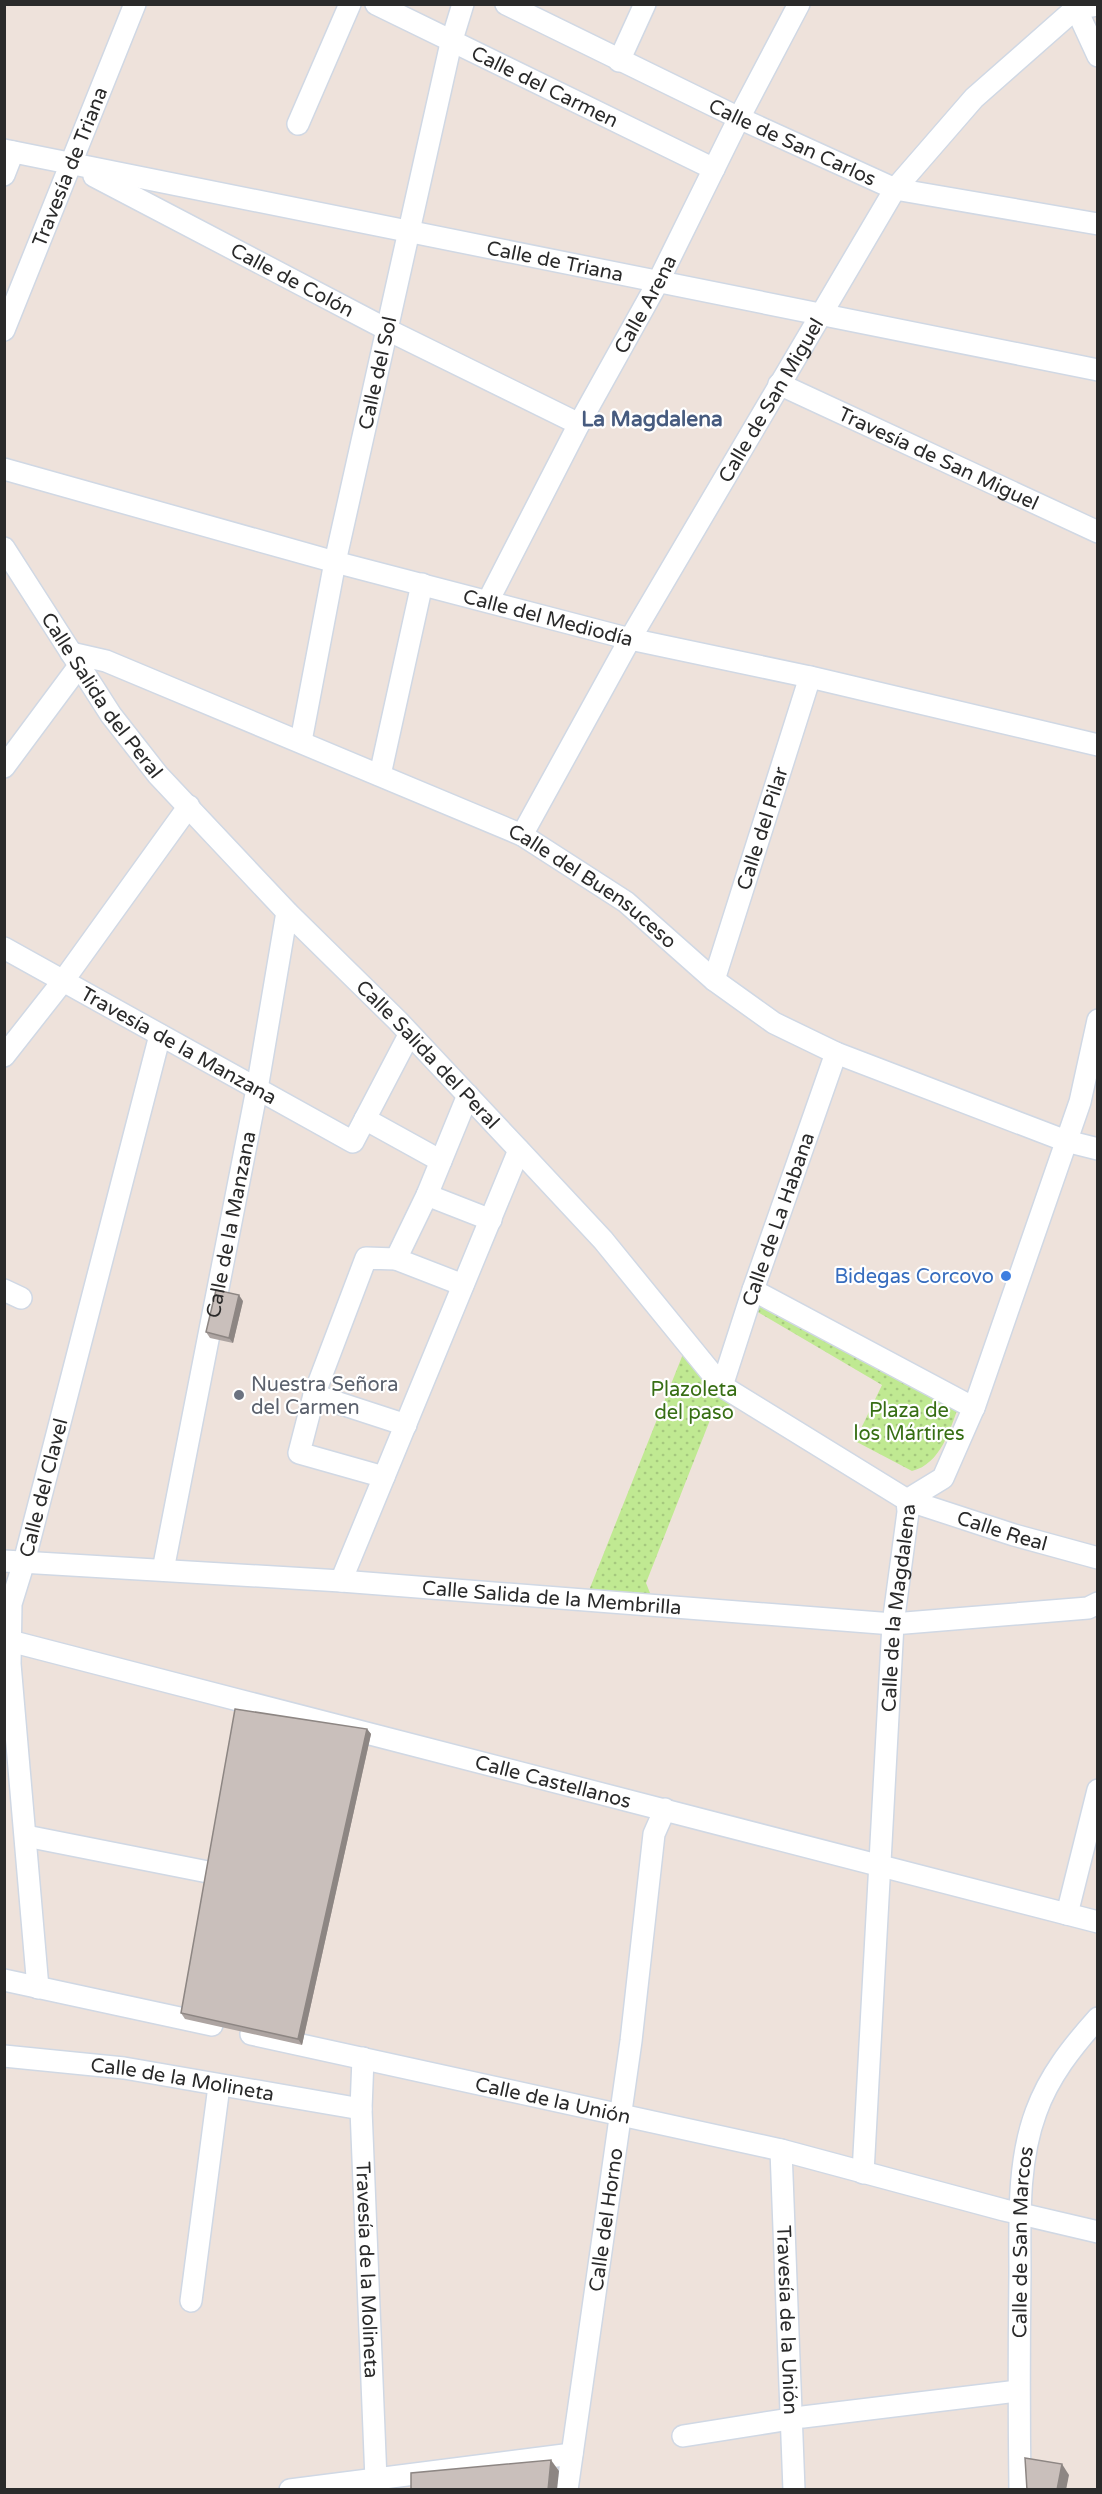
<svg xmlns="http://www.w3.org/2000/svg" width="1102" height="2494" font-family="'Varela Round',sans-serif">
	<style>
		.grass { fill: url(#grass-dots) }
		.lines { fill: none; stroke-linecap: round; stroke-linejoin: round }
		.minor-casing { stroke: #d0d8e4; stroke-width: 24 }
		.minor { stroke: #fff; stroke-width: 21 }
		.wall { fill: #ada4a1 }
		.shaded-wall { fill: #8d8683 }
		.building { fill: #c9bfbb; stroke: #8d8683; stroke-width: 1.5 }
		.shop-dot { fill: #3f7fe0; stroke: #fff; stroke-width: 2 }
		.worship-dot { fill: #6b7280; stroke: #fff; stroke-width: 2 }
		.labels { text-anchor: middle; stroke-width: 4.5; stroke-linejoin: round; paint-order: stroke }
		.street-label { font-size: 20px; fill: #2a2a2a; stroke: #fff }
		.shop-label { font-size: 20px; fill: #366cbe; stroke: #fff; text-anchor: end }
		.worship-label { font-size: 20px; fill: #5b616d; stroke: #fff; text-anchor: start }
		.park-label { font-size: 20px; fill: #376e14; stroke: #fff }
		.neighbourhood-label { font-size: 21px; font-weight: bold; fill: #475b7f; stroke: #fff }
	</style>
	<defs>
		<pattern id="grass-dots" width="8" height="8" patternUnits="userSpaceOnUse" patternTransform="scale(1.5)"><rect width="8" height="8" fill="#c0e992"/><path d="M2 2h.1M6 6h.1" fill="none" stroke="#a5c87e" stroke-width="1.8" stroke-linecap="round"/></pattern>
	</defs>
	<rect width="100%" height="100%" fill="#eee2db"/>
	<g class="grass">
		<path d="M765,1286L959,1405C950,1429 941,1464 912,1471L855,1441L882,1385L756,1311Z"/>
		<polygon points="683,1354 735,1401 710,1420 646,1583 650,1593 588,1593"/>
	</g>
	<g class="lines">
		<defs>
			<g id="minor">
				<path id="s1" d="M376,4L714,169"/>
				<path id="s2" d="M506,4L739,118L895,189L1098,224"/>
				<polyline points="1074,4 1098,56"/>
				<polyline points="619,61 645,4"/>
				<polyline points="298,124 350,4"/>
				<path id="s3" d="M4,150L1098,370"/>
				<polyline points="4,175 13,152"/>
				<path id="s4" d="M94,176L388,330L579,424"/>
				<path id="s5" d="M4,330L135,4"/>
				<path id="s6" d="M779,384L1098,532"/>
				<path id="s7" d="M4,469L335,562L630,639L810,677L1098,745"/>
				<path id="s8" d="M4,548L111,715L158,775L287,912L398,1021L519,1150L603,1240L722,1386L907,1500L1014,1535L1098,1558"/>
				<path id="s9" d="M488,601L579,424L658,282L739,118L799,4"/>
				<path id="s10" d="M71,653L106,661L522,835L626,902L714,980L774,1023L836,1053L1066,1141L1098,1149"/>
				<path id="s11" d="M301,741L335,562L451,43L463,4"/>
				<polyline points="4,767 79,666"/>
				<polyline points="380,775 422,584"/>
				<path id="s12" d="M522,835L630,639L895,189L974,98L1075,9L1098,5"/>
				<path id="s13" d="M4,948L353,1142L409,1035"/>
				<path id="s14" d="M714,980L810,677"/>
				<polyline points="4,1056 63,981 189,806"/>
				<polyline points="365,1119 441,1161"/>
				<polyline points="427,1195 491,1220"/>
				<polyline points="463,1285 396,1259 427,1195 468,1095"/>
				<polyline points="4,1290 21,1298"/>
				<polyline points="753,1290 974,1408"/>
				<path id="s15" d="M722,1386L753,1290L836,1053"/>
				<polyline points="314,1395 406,1425"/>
				<polyline points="384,1477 299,1453 314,1395 366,1258 396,1259"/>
				<polyline points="907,1500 943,1478 975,1405 1080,1102 1098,1020"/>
				<path id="s16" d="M4,1561L341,1581L893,1624L1088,1608L1098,1603"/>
				<path id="s17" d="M163,1570L257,1089L287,912"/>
				<polyline points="341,1581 519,1150"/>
				<path id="s18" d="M10,1641L1098,1922"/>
				<polyline points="26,1836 208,1872"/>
				<polyline points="1067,1914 1098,1790"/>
				<polyline points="4,1980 212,2025"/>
				<path id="s19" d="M38,1988L10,1664L11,1604L24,1562L160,1035"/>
				<path id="s20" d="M251,2034L781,2150L1004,2210L1098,2232"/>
				<path id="s21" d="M4,2056L124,2068L361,2109"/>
				<path id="s22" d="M363,2058L361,2109L376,2480"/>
				<path id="s23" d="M781,2150L794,2490"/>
				<path id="s24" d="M863,2173L893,1624L908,1512L907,1500"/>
				<polyline points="191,2301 219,2086"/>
				<polyline points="683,2436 803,2417 1018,2391"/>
				<polyline points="290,2490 572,2454"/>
				<path id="s25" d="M567,2490L631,2041L654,1834L665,1809"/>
				<path id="s26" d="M1020,2490C1019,2418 1019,2347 1020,2275C1020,2222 1017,2163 1036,2112C1049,2076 1072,2047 1098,2018"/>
			</g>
		</defs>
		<use href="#minor" class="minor-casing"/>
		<use href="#minor" class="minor"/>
	</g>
	<g class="wall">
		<polygon points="243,1301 233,1343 210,1338 206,1332"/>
		<polygon points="367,1729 371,1734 302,2045 185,2019 181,2013"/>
	</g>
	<g class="shaded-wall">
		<polygon points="239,1295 243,1301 233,1343 229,1338"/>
		<polygon points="367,1729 371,1734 302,2045 298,2039"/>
		<polygon points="551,2460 559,2471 557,2490 548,2490"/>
		<polygon points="1062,2464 1069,2475 1066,2490 1057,2490"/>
	</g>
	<g class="building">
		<polygon points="216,1290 239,1295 229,1338 206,1332"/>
		<polygon points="235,1709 367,1729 298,2039 181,2013"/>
		<polygon points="1025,2458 1062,2464 1057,2490 1027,2490"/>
		<polygon points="551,2460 548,2490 411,2490 411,2473"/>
	</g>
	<circle class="shop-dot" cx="1006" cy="1276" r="6"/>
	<circle class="worship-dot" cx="239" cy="1395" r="6"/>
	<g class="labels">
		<g class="street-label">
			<text dy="7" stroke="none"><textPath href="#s1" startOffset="188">Calle del Carmen</textPath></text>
			<text dy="7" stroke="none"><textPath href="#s2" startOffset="318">Calle de San Carlos</textPath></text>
			<text dy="7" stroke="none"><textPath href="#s5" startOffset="176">Travesía de Triana</textPath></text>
			<text dy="7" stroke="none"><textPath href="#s3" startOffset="562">Calle de Triana</textPath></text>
			<text dy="7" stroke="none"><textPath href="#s4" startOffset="224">Calle de Colón</textPath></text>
			<text dy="7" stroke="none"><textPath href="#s9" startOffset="336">Calle Arena</textPath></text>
			<text dy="7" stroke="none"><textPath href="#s11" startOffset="376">Calle del Sol</textPath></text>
			<text dy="7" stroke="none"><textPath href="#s12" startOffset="501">Calle de San Miguel</textPath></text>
			<text dy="7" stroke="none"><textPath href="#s6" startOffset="176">Travesía de San Miguel</textPath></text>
			<text dy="7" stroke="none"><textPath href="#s7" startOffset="564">Calle del Mediodía</textPath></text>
			<text dy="7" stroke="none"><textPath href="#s8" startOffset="177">Calle Salida del Peral</textPath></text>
			<text dy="7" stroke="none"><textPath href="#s14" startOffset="159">Calle del Pilar</textPath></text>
			<text dy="7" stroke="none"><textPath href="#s10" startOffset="574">Calle del Buensuceso</textPath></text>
			<text dy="7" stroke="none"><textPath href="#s13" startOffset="200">Travesía de la Manzana</textPath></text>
			<text dy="7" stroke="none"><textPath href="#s8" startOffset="663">Calle Salida del Peral</textPath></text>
			<text dy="7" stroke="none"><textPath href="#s15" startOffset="176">Calle de La Habana</textPath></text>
			<text dy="7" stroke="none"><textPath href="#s17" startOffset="352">Calle de la Manzana</textPath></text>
			<text dy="7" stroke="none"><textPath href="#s19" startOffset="506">Calle del Clavel</textPath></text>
			<text dy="7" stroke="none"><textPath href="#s8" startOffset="1424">Calle Real</textPath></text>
			<text dy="7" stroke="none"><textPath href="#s16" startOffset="549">Calle Salida de la Membrilla</textPath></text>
			<text dy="7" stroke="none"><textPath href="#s24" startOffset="566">Calle de la Magdalena</textPath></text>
			<text dy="7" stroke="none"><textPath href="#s18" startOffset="561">Calle Castellanos</textPath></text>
			<text dy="7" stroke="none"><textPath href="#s21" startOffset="180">Calle de la Molineta</textPath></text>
			<text dy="7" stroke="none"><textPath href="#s20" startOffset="309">Calle de la Unión</textPath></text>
			<text dy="7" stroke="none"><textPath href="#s25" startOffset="273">Calle del Horno</textPath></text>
			<text dy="7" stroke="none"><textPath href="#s26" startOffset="248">Calle de San Marcos</textPath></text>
			<text dy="7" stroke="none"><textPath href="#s22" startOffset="212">Travesía de la Molineta</textPath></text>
			<text dy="7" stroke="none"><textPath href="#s23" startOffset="170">Travesía de la Unión</textPath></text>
		</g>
		<g class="shop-label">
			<text x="994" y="1283">Bidegas Corcovo</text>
		</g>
		<g class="worship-label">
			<text x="251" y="1391">Nuestra Señora<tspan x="251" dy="23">del Carmen</tspan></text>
		</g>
		<g class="park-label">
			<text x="694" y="1396">Plazoleta<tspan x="694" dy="23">del paso</tspan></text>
			<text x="909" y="1417">Plaza de<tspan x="909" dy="23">los Mártires</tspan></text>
		</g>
		<g class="neighbourhood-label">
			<text x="652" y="426">La Magdalena</text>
		</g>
	</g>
	<rect width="1102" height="2494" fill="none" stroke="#2a2a2a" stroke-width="12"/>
</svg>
